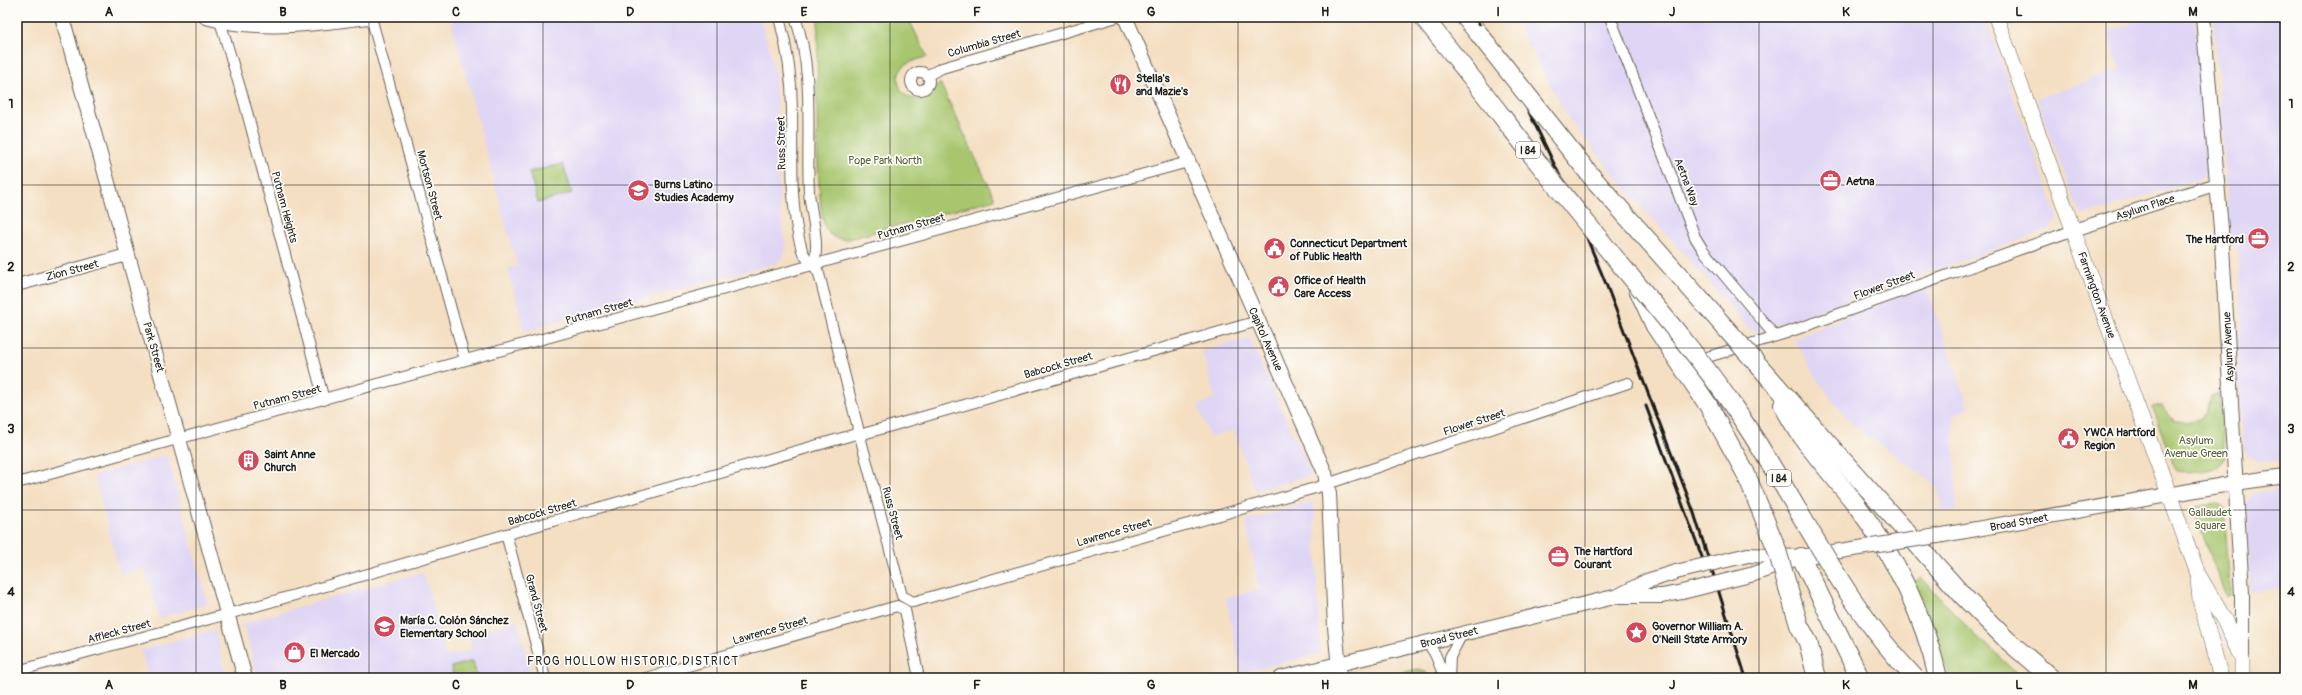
<svg xmlns="http://www.w3.org/2000/svg" width="2302" height="695" font-family="Pangolin,sans-serif">
	<style>
		.built { fill: #dfd5f5 }
		.green { fill: #a8c66e; stroke: #627145 }
		.lines { fill: none; stroke-linecap: round; stroke-linejoin: round }
		.minor-casing { stroke: #686056; stroke-width: 12 }
		.tertiary-casing { stroke: #686056; stroke-width: 14 }
		.secondary-casing { stroke: #686056; stroke-width: 16 }
		.primary-casing { stroke: #686056; stroke-width: 16 }
		.motorway-casing { stroke: #686056; stroke-width: 20 }
		.minor { stroke: #fff; stroke-width: 10 }
		.tertiary { stroke: #fff; stroke-width: 12 }
		.secondary { stroke: #fff; stroke-width: 14 }
		.primary { stroke: #fff; stroke-width: 15 }
		.motorway { stroke: #fff; stroke-width: 18 }
		.rail { stroke: #1c1c1c; stroke-width: 3 }
		.secondary-bridge-casing { stroke: #686056; stroke-width: 16; stroke-linecap: butt }
		.motorway-bridge-casing { stroke: #686056; stroke-width: 20; stroke-linecap: butt }
		.secondary-bridge { stroke: #fff; stroke-width: 14 }
		.motorway-bridge { stroke: #fff; stroke-width: 18 }
		.grid { fill: none; stroke: #1c1c1c; stroke-width: 1; stroke-opacity: 0.55 }
		.labels { text-anchor: middle; stroke-width: 3.5; stroke-linejoin: round; paint-order: stroke }
		.shield { fill: #fdfcf7; stroke: #605f5e; stroke-width: 1 }
		.shield-label { font-size: 10px; font-weight: bold; fill: #1c1c1c }
		.street-label { font-size: 11px; fill: #1c1c1c; stroke: #fdfcf7 }
		.poi-label { font-size: 11px; font-weight: bold; fill: #1c1c1c; stroke: #fdfcf7; text-anchor: start }
		.park-label { font-size: 11px; fill: #54603d; stroke: #fdfcf7 }
		.neighbourhood-label { font-size: 12px; letter-spacing: 1px; fill: #1c1c1c; stroke: #fdfcf7 }
		.neatline { fill: none; stroke: #1c1c1c; stroke-width: 1.5 }
		.grid-label { font-size: 13px; text-anchor: middle; font-weight: bold; fill: #1c1c1c }
	</style>
	<rect width="100%" height="100%" fill="#fdfcf7"/>
	<filter id="ink" filterUnits="userSpaceOnUse"><feTurbulence type="fractalNoise" baseFrequency=".025" numOctaves="2"/><feDisplacementMap in="SourceGraphic" scale="8" xChannelSelector="R" yChannelSelector="G"/><feConvolveMatrix kernelMatrix="1 2 1 2 8 2 1 2 1" color-interpolation-filters="sRGB"/></filter>
	<filter id="wash" filterUnits="userSpaceOnUse"><feTurbulence type="fractalNoise" baseFrequency=".012" numOctaves="4" result="noise"/><feDisplacementMap in="SourceGraphic" scale="16" xChannelSelector="R" yChannelSelector="G"/><feGaussianBlur stdDeviation="0.9" result="paint"/><feColorMatrix in="noise" values="0 0 0 0 0 0 0 0 0 0 0 0 0 0 0 0 0 1.4 0 .05"/><feComposite in="paint" operator="in"/></filter>
	<g filter="url(#wash)">
		<rect width="100%" height="100%" fill="#f4dfc2"/>
		<g class="built">
			<polygon points="450,17 759,17 767,40 775,71 780,210 786,250 782,259 776,263 524,331 508,268 517,266"/>
			<polygon points="1513,17 1984,17 2054,207 2057,215 2055,223 2046,231 1754,333 1629,192 1570,121"/>
			<polygon points="2143,17 2195,17 2207,171 2200,179 2083,215 2079,212 2037,99 2120,69 2107,32 2143,19"/>
			<polygon points="2213,17 2285,17 2285,459 2264,462 2255,460 2247,455 2242,444 2237,346 2242,324 2238,254 2230,231"/>
			<polygon points="1926,285 1969,408 1953,415 1957,510 1942,512 1938,487 1851,423 1819,382 1794,339"/>
			<polygon points="1249,338 1312,475 1255,491 1234,430 1210,437 1198,406 1215,398 1202,351"/>
			<polygon points="167,455 208,604 159,618 145,568 121,575 94,476"/>
			<polygon points="2285,487 2285,588 2250,591 2246,502 2255,493"/>
			<polygon points="1314,501 1320,654 1241,673 1226,598 1259,590 1246,521"/>
			<polygon points="423,572 447,656 472,650 468,635 517,621 532,678 258,678 243,623"/>
			<polygon points="215,630 227,678 149,678 141,650"/>
		</g>
		<g class="green">
			<path d="M818,17H908L927,57C920,59 910,61 904,66C888,82 908,108 928,97C933,94 935,87 940,83L995,199L849,239C840,240 832,238 827,231C813,212 818,50 818,17Z"/>
			<polygon points="563,164 572,193 538,203 529,172"/>
			<path d="M2219,394L2225,454C2224,459 2222,464 2217,467C2209,471 2184,473 2176,471L2152,407L2162,405C2171,427 2191,427 2207,413L2211,396Z"/>
			<polygon points="2216,503 2221,504 2224,509 2230,589 2230,594 2226,597 2193,509 2198,505"/>
			<polygon points="1921,577 1968,628 2023,678 1949,678 1927,613 1913,584"/>
			<polygon points="473,661 477,678 454,678 451,667"/>
			<polygon points="1418,669 1425,671 1430,678 1378,678"/>
		</g>
	</g>
	<g filter="url(#ink)">
		<g class="lines">
			<defs>
				<g id="minor">
					<polyline points="371,17 465,360"/>
					<path d="M795,17C815,73 806,134 809,192C811,215 820,241 814,264"/>
					<polyline points="1610,17 1695,237 1703,250 1775,336"/>
					<polyline points="220,21 244,101 324,400"/>
					<circle cx="920" cy="81" r="9"/>
					<polyline points="928,75 942,68 1117,17"/>
					<polyline points="1258,321 863,434 861,440 902,596 913,602 1315,488 1628,383"/>
					<polyline points="1701,359 1783,334 2074,230"/>
					<polyline points="17,483 1188,162"/>
					<polyline points="506,534 545,678"/>
					<polyline points="1427,642 1435,654 1445,678"/>
					<path d="M17,671L239,611L856,434L858,428L819,274C814,263 805,260 802,250C789,208 793,154 792,110C792,79 787,47 779,17"/>
					<polyline points="646,678 897,606 905,610 919,678"/>
					<polyline points="1449,678 1450,657 1462,634"/>
				</g>
				<g id="tertiary">
					<polyline points="2074,230 2217,184"/>
					<polyline points="17,285 127,255"/>
				</g>
				<g id="secondary">
					<polyline points="62,17 245,678"/>
					<path d="M206,17C259,32 314,24 368,17"/>
					<polyline points="1125,17 1325,473 1329,494 1335,627 1340,678"/>
					<polyline points="2203,17 2221,229 2242,594 2242,658"/>
					<polyline points="1937,536 2235,483 2285,476"/>
					<polyline points="1748,555 1801,557 1872,546"/>
					<polyline points="1754,574 1790,561"/>
					<polyline points="1620,596 1662,596 1682,592"/>
					<polyline points="1281,678 1618,596 1647,581 1676,572"/>
				</g>
				<g id="primary">
					<polyline points="1996,17 2198,574 2223,617 2242,659 2242,678"/>
					<polyline points="2198,579 2200,600 2221,678"/>
				</g>
				<g id="motorway">
					<polyline points="1465,17 1479,34"/>
					<polyline points="1638,289 1655,326 1708,405 1745,472"/>
					<polyline points="1776,385 1964,597 2007,640 2051,678"/>
					<path d="M1783,405C1801,441 1830,471 1855,503C1894,555 1924,615 1938,678"/>
					<polyline points="1801,557 1860,678"/>
					<polyline points="1799,625 1808,642 1817,678"/>
				</g>
			</defs>
			<use href="#minor" class="minor-casing"/>
			<use href="#tertiary" class="tertiary-casing"/>
			<use href="#secondary" class="secondary-casing"/>
			<use href="#primary" class="primary-casing"/>
			<use href="#motorway" class="motorway-casing"/>
			<use href="#minor" class="minor"/>
			<use href="#tertiary" class="tertiary"/>
			<use href="#secondary" class="secondary"/>
			<use href="#primary" class="primary"/>
			<use href="#motorway" class="motorway"/>
			<g class="rail">
				<polyline points="1475,17 1529,112 1570,197 1606,284 1693,510 1746,678"/>
				<polyline points="1646,406 1705,565"/>
			</g>
			<defs>
				<g id="secondary-bridge">
					<polyline points="1872,546 1937,536"/>
					<polyline points="1676,572 1748,555"/>
					<polyline points="1682,592 1754,574"/>
				</g>
				<g id="motorway-bridge">
					<path d="M1423,17C1479,85 1532,157 1588,225C1636,285 1689,342 1733,406C1796,496 1838,598 1915,678"/>
					<polyline points="1479,34 1591,176 1776,385"/>
					<polyline points="1745,472 1776,547 1799,625"/>
				</g>
			</defs>
			<use href="#secondary-bridge" class="secondary-bridge-casing"/>
			<use href="#motorway-bridge" class="motorway-bridge-casing"/>
			<use href="#secondary-bridge" class="secondary-bridge"/>
			<use href="#motorway-bridge" class="motorway-bridge"/>
		</g>
	</g>
	<path class="grid" d="M196,17V678M369,17V678M543,17V678M717,17V678M890,17V678M1064,17V678M1238,17V678M1412,17V678M1585,17V678M1759,17V678M1933,17V678M2106,17V678M17,185H2285M17,348H2285M17,510H2285"/>
	<defs>
		<symbol id="restaurant-disc" viewBox="-11 -11 22 22"><circle r="9.5" fill="#d1495b" stroke="#fdfcf7"/><path d="M-5-6h1v4h1v-4h1v4h1v-4h1v5L-1.5 .5V6h-2V.5L-5-1ZM5-6V6H3V1.5H1.5Q1.5-4 5-6Z" fill="#fff"/></symbol>
		<symbol id="office-disc" viewBox="-11 -11 22 22"><circle r="9.5" fill="#d1495b" stroke="#fdfcf7"/><path d="M-6-3h4V-5.5h4V-3h4V5H-6ZM-1-4.5V-3h2v-1.5ZM-6 0V1H6V0Z" fill="#fff"/></symbol>
		<symbol id="school-disc" viewBox="-11 -11 22 22"><circle r="9.5" fill="#d1495b" stroke="#fdfcf7"/><path d="M0-5L7-2L0 1L-7-2ZM-4 1L0 2.5L4 1V4Q0 6-4 4Z" fill="#fff"/></symbol>
		<symbol id="civic-disc" viewBox="-11 -11 22 22"><circle r="9.5" fill="#d1495b" stroke="#fdfcf7"/><path d="M-.6-6.5H3V-4.5H.6V-3L4-1V1h2V6H-6V1h2V-1L-.6-3ZM-1.2 2.5V6h2.4V2.5Z" fill="#fff"/></symbol>
		<symbol id="building-disc" viewBox="-11 -11 22 22"><circle r="9.5" fill="#d1495b" stroke="#fdfcf7"/><path d="M-4-6H4V6H1V3H-1V6H-4ZM-2.5-4.3h1.7v1.8h-1.7ZM.8-4.3h1.7v1.8H.8ZM-2.5-1h1.7V.8h-1.7ZM.8-1h1.7V.8H.8Z" fill="#fff"/></symbol>
		<symbol id="sight-disc" viewBox="-11 -11 22 22"><circle r="9.5" fill="#d1495b" stroke="#fdfcf7"/><path d="M0-6L1.8-2.2L6-1.7L2.9 1.2L3.7 5.4L0 3.3L-3.7 5.4L-2.9 1.2L-6-1.7L-1.8-2.2Z" fill="#fff"/></symbol>
		<symbol id="shop-disc" viewBox="-11 -11 22 22"><circle r="9.5" fill="#d1495b" stroke="#fdfcf7"/><path d="M-5-2.5h2.3a2.7 3.5 0 0 1 5.4 0H5L5.5 6h-11ZM-1.5-2.5h3a1.5 2.3 0 0 0-3 0Z" fill="#fff"/></symbol>
	</defs>
	<g fill-rule="evenodd">
		<use href="#restaurant-disc" x="1108" y="72" width="25" height="25"/>
		<use href="#office-disc" x="1818" y="168" width="25" height="25"/>
		<use href="#school-disc" x="626" y="178" width="25" height="25"/>
		<use href="#office-disc" x="2246" y="226" width="25" height="25"/>
		<use href="#civic-disc" x="1262" y="236" width="25" height="25"/>
		<use href="#civic-disc" x="1266" y="274" width="25" height="25"/>
		<use href="#civic-disc" x="2056" y="426" width="25" height="25"/>
		<use href="#building-disc" x="236" y="448" width="25" height="25"/>
		<use href="#office-disc" x="1546" y="544" width="25" height="25"/>
		<use href="#school-disc" x="372" y="614" width="25" height="25"/>
		<use href="#sight-disc" x="1624" y="620" width="25" height="25"/>
		<use href="#shop-disc" x="282" y="640" width="25" height="25"/>
	</g>
	<g class="labels">
		<g class="shield">
			<rect x="1516" y="142" width="24" height="16" rx="3"/>
			<rect x="1767" y="470" width="24" height="16" rx="3"/>
		</g>
		<g class="shield-label">
			<text x="1528" y="154">I 84</text>
			<text x="1779" y="482">I 84</text>
		</g>
		<g class="street-label">
			<text transform="translate(984 43) rotate(-16)" y="4">Columbia Street</text>
			<text transform="translate(781 143) rotate(-91)" y="4">Russ Street</text>
			<text transform="translate(1687 182) rotate(69)" y="4">Aetna Way</text>
			<text transform="translate(430 185) rotate(75)" y="4">Mortson Street</text>
			<text transform="translate(285 207) rotate(75)" y="4">Putnam Heights</text>
			<text transform="translate(2145 207) rotate(-18)" y="4">Asylum Place</text>
			<text transform="translate(911 226) rotate(-16)" y="4">Putnam Street</text>
			<text transform="translate(72 270) rotate(-15)" y="4">Zion Street</text>
			<text transform="translate(1884 285) rotate(-20)" y="4">Flower Street</text>
			<text transform="translate(2097 295) rotate(70)" y="4">Farmington Avenue</text>
			<text transform="translate(599 311) rotate(-16)" y="4">Putnam Street</text>
			<text transform="translate(1266 339) rotate(66)" y="4">Capitol Avenue</text>
			<text transform="translate(154 347) rotate(74)" y="4">Park Street</text>
			<text transform="translate(2228 347) rotate(-93)" y="4">Asylum Avenue</text>
			<text transform="translate(1058 365) rotate(-16)" y="4">Babcock Street</text>
			<text transform="translate(287 397) rotate(-15)" y="4">Putnam Street</text>
			<text transform="translate(1474 422) rotate(-18)" y="4">Flower Street</text>
			<text transform="translate(542 512) rotate(-16)" y="4">Babcock Street</text>
			<text transform="translate(893 513) rotate(75)" y="4">Russ Street</text>
			<text transform="translate(2019 522) rotate(-10)" y="4">Broad Street</text>
			<text transform="translate(1114 532) rotate(-16)" y="4">Lawrence Street</text>
			<text transform="translate(537 603) rotate(75)" y="4">Grand Street</text>
			<text transform="translate(770 630) rotate(-16)" y="4">Lawrence Street</text>
			<text transform="translate(119 631) rotate(-15)" y="4">Affleck Street</text>
			<text transform="translate(1449 637) rotate(-14)" y="4">Broad Street</text>
		</g>
		<g class="poi-label">
			<text x="1136" y="82">Stella's<tspan x="1136" dy="13">and Mazie's</tspan></text>
			<text x="1846" y="185">Aetna</text>
			<text x="654" y="188">Burns Latino<tspan x="654" dy="13">Studies Academy</tspan></text>
			<text x="2244" y="243" text-anchor="end">The Hartford</text>
			<text x="1290" y="247">Connecticut Department<tspan x="1290" dy="13">of Public Health</tspan></text>
			<text x="1294" y="284">Office of Health<tspan x="1294" dy="13">Care Access</tspan></text>
			<text x="2084" y="436">YWCA Hartford<tspan x="2084" dy="13">Region</tspan></text>
			<text x="264" y="458">Saint Anne<tspan x="264" dy="13">Church</tspan></text>
			<text x="1574" y="555">The Hartford<tspan x="1574" dy="13">Courant</tspan></text>
			<text x="400" y="624">María C. Colón Sánchez<tspan x="400" dy="13">Elementary School</tspan></text>
			<text x="1652" y="630">Governor William A.<tspan x="1652" dy="13">O'Neill State Armory</tspan></text>
			<text x="310" y="657">El Mercado</text>
		</g>
		<g class="park-label">
			<text x="885" y="164">Pope Park North</text>
			<text x="2196" y="444">Asylum<tspan x="2196" dy="13">Avenue Green</tspan></text>
			<text x="2210" y="516">Gallaudet<tspan x="2210" dy="13">Square</tspan></text>
		</g>
		<g class="neighbourhood-label">
			<text x="633" y="665">FROG HOLLOW HISTORIC DISTRICT</text>
		</g>
	</g>
	<rect width="2302" height="695" fill="none" stroke="#fdfcf7" stroke-width="44"/>
	<rect x="22" y="22" width="2258" height="651" class="neatline"/>
	<g class="grid-label">
		<text x="109" y="16">A</text>
		<text x="283" y="16">B</text>
		<text x="456" y="16">C</text>
		<text x="630" y="16">D</text>
		<text x="804" y="16">E</text>
		<text x="977" y="16">F</text>
		<text x="1151" y="16">G</text>
		<text x="1325" y="16">H</text>
		<text x="1498" y="16">I</text>
		<text x="1672" y="16">J</text>
		<text x="1846" y="16">K</text>
		<text x="2019" y="16">L</text>
		<text x="2193" y="16">M</text>
		<text x="11" y="108">1</text>
		<text x="2291" y="108">1</text>
		<text x="11" y="271">2</text>
		<text x="2291" y="271">2</text>
		<text x="11" y="433">3</text>
		<text x="2291" y="433">3</text>
		<text x="11" y="596">4</text>
		<text x="2291" y="596">4</text>
		<text x="109" y="689">A</text>
		<text x="283" y="689">B</text>
		<text x="456" y="689">C</text>
		<text x="630" y="689">D</text>
		<text x="804" y="689">E</text>
		<text x="977" y="689">F</text>
		<text x="1151" y="689">G</text>
		<text x="1325" y="689">H</text>
		<text x="1498" y="689">I</text>
		<text x="1672" y="689">J</text>
		<text x="1846" y="689">K</text>
		<text x="2019" y="689">L</text>
		<text x="2193" y="689">M</text>
	</g>
</svg>
